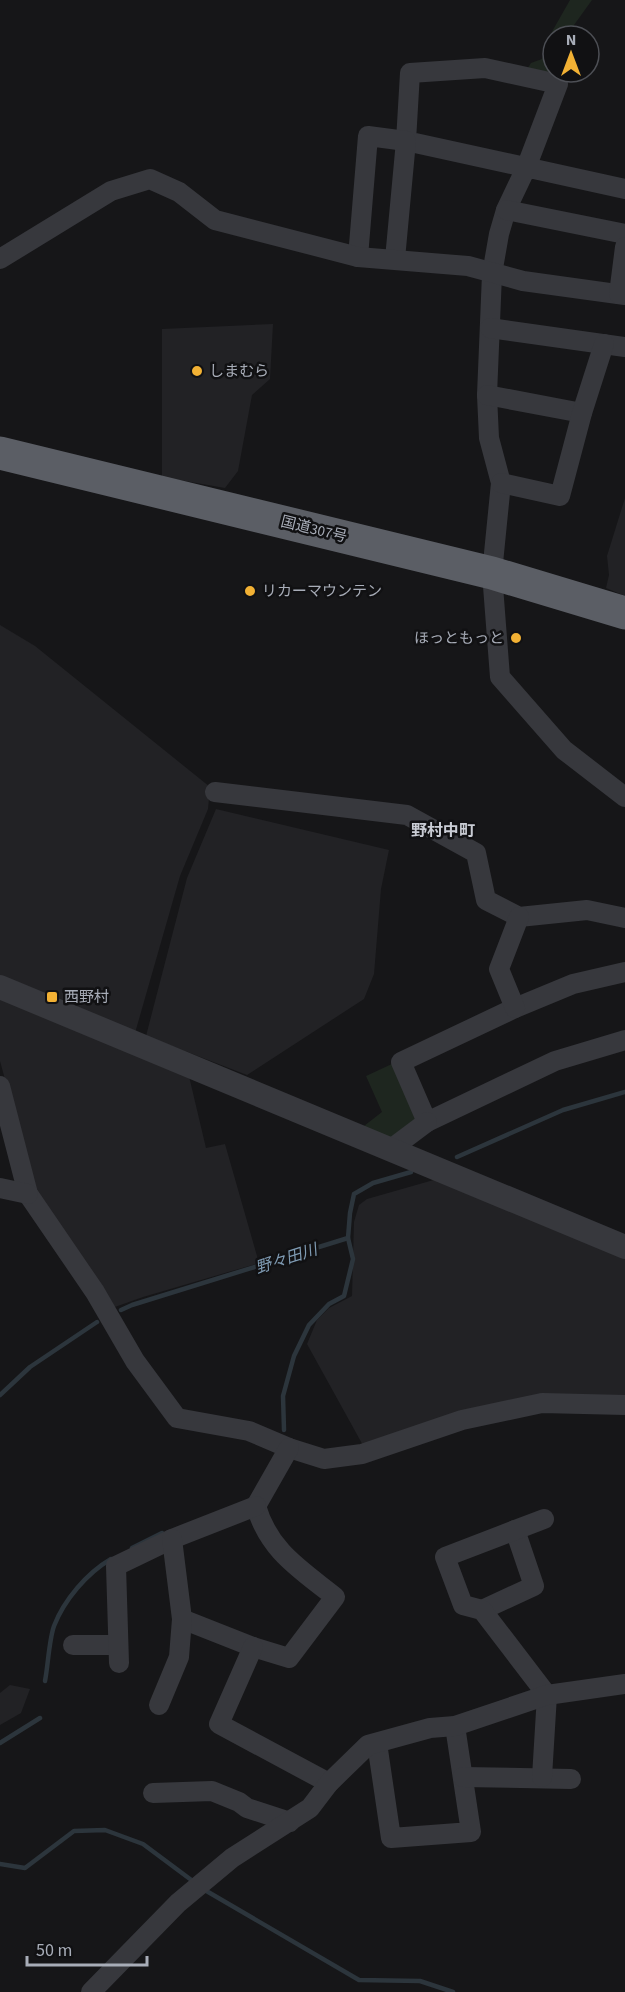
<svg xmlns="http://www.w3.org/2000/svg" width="625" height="1992" font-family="'Source Sans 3','Noto Sans JP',sans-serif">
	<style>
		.built { fill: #222225 }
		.green { fill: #1e261f }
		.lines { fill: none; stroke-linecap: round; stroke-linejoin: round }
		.stream { stroke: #2c353c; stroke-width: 4.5 }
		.minor { stroke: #37383d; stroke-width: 20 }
		.tertiary { stroke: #37383d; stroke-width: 24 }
		.trunk { stroke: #5b5e65; stroke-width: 33 }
		.poi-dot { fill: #f2b134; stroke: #111113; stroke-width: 2 }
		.labels { text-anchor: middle; stroke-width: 5; stroke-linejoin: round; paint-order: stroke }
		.poi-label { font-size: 15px; fill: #a8adb8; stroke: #111113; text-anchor: start }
		.street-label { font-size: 15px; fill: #a8adb8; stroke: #111113 }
		.neighbourhood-label { font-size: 16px; font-weight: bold; fill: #c9ccd4; stroke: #111113 }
		.water-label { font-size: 16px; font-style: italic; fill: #7f9bb3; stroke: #111113 }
	</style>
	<rect width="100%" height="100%" fill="#161618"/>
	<g class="built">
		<polygon points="273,324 270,379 252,395 238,471 225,488 162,477 162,329"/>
		<polygon points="625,498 625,596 606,588 609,575 607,556"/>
		<polygon points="0,625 35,646 210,787 208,809 180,876 135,1033 0,978"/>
		<polygon points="216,809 389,850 381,889 374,974 364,999 247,1075 146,1036 187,878"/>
		<polygon points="0,997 188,1072 206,1148 225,1144 259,1263 143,1297 112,1308 36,1194 0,1061"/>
		<polygon points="437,1179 625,1257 625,1400 558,1397 365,1449 307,1344 317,1320 329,1308 352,1296 354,1222 359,1205 367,1199"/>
		<polygon points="10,1685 30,1689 21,1713 0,1725 0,1693"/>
	</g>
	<g class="green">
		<polygon points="570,0 592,0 574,25 570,36 553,36 554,72 552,79 526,71 531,63 542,59 546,49 545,44"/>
		<polygon points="394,1063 418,1118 390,1142 364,1126 382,1112 366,1076"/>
	</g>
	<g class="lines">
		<g class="stream">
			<polyline points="457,1157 563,1110 625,1092"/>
			<polyline points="121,1310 132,1305 348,1238"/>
			<polyline points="0,1395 30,1367 97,1322"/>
			<polyline points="284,1430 283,1396 294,1356 309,1325 329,1304 344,1296 353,1259 348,1238 350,1213 354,1194 373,1183 411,1172"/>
			<polyline points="132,1548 162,1533"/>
			<path d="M45,1681C48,1666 49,1640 54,1626C64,1600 87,1573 111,1559"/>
			<polyline points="0,1743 40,1718"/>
			<polyline points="0,1864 25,1868 74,1831 105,1830 143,1844 194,1882"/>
			<polyline points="203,1889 359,1980 420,1981 453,1992"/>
		</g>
		<g class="minor">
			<polyline points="625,189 406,141 410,73 485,68 558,84 526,168 506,210 499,234 492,274 487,395 489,438 501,483 492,573 500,677 564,750 625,797"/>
			<polyline points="506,210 625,234"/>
			<polyline points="358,257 368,136 406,141 395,259"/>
			<polyline points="0,259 111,191 150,179 179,192 215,220 358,257 468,266 523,281 625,295"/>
			<polyline points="619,294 625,247"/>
			<polyline points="490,328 625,347"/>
			<polyline points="487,395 582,413"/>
			<polyline points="501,483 560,496 582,413 604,344"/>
			<polyline points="215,792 407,815 476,853 486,900 519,917 587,910 625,918"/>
			<polyline points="625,972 573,984 515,1008 401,1062 427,1122 555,1061 625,1040"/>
			<polyline points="515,1008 499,969 519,917"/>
			<polyline points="0,1086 28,1194 95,1292 135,1361 177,1418 249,1431 289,1448 324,1459 362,1454 462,1420 542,1403 625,1405"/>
			<polyline points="391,1149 427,1122"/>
			<polyline points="0,1188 28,1194"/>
			<polyline points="482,1610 534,1586 515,1530"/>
			<path d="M182,1619L253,1647L289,1658L335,1597C300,1569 269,1551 256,1506L289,1448"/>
			<polyline points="73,1645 118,1645"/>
			<polyline points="253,1647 219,1724 329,1783"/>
			<polyline points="119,1663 116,1566 172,1539 256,1506"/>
			<polyline points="159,1705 179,1657 182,1619 172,1539"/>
			<polyline points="377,1743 391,1838 471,1832 455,1726"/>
			<polyline points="463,1777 571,1779"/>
			<polyline points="542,1777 547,1695 482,1610 463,1605 445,1557 544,1519"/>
			<polyline points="153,1793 212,1791 239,1802 247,1808 290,1822"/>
			<polyline points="91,1992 178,1903 232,1858 310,1808 329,1783 368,1745 430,1728 455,1726 547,1695 625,1684"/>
		</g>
		<polyline class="tertiary" points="0,987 625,1247"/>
		<polyline class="trunk" points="0,453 492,573 625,613"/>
	</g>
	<g class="poi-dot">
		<circle cx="197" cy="371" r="6"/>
		<circle cx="250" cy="591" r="6"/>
		<circle cx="516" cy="638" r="6"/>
		<rect x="46" y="991" width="12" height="12" rx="3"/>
	</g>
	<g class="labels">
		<g class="poi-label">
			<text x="209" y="376">しまむら</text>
			<text x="262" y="596">リカーマウンテン</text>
			<text x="504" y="643" text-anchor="end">ほっともっと</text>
			<text x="64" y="1002">西野村</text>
		</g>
		<g class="street-label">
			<text transform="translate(314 529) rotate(14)" y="5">国道307号</text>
		</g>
		<g class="neighbourhood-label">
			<text x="443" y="836">野村中町</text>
		</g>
		<g class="water-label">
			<text transform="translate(286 1258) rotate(-18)" y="6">野々田川</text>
		</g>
	</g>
	<g transform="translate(571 54)"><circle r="28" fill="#111113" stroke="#4d4f55" stroke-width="1.5"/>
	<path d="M0-4.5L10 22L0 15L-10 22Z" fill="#f2b134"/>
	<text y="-9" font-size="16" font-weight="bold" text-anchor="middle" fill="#a8adb8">N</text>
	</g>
	<path d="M27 1956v9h120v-9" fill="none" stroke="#a8adb8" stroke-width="3"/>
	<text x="36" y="1956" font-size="18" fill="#a8adb8" stroke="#111113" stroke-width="4.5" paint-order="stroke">50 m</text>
</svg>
